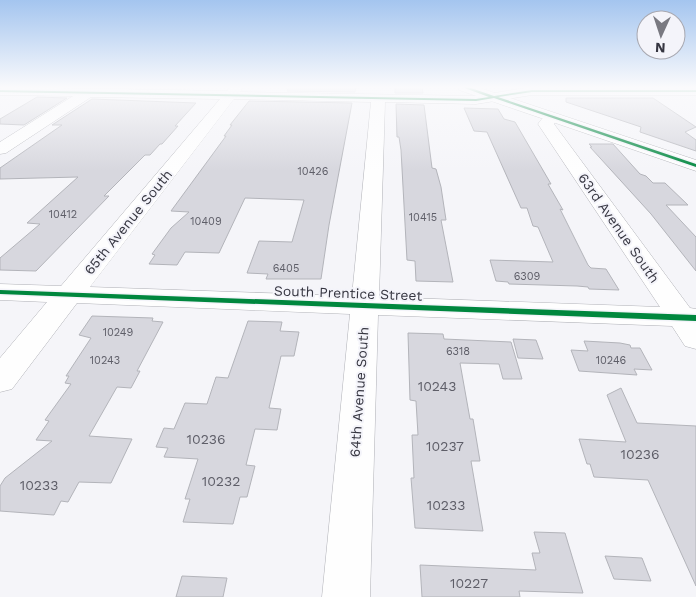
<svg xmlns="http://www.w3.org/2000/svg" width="696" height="597" font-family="'Work Sans',sans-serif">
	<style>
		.building { fill: #d7d7de; stroke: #b3b4ba }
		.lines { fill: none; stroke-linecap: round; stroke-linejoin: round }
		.minor-casing { stroke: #afb0b6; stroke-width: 1 }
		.major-casing { stroke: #afb0b6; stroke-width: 1 }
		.minor { fill: #fefefe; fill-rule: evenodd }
		.major { fill: #fefefe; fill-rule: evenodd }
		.cycleway-casing { stroke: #f4f4fa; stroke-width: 3 }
		.cycleway { fill: #00873e; fill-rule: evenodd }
		.labels { text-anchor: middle; stroke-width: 4; stroke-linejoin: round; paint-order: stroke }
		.number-label { font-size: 11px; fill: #5e5e68 }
		.street-label { font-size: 14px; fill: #363641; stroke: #f4f4fa }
		.near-number-label { font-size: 14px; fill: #5e5e68 }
	</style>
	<rect width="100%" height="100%" fill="#f5f5f9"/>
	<g class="building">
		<polygon points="289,87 356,87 355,92 287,91"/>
		<polygon points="395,87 422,87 423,93 395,93"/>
		<polygon points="37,97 67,98 24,125 0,124 0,119"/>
		<polygon points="566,98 653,98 696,127 685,132 696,140 696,151 640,132 641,127 566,102"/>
		<polygon points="92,99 196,103 175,126 178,126 162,144 160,144 150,155 145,155 104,196 109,196 36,271 0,270 0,258 40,224 27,223 78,177 0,179 0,168 62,125 52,125"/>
		<polygon points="249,101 352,103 329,225 321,279 266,279 268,274 247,273 259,241 292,242 304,200 245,198 219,253 185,252 177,265 149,264 155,255 152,254 171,228 189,212 171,211 226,136 224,136 232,125 230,125"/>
		<polygon points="396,104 424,105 432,168 436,169 441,187 446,220 441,220 453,282 416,281 415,261 407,260 401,150 399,137 397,137"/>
		<polygon points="464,108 498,109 504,119 515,122 551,184 548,184 563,210 560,209 588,265 591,268 606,269 619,290 589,289 588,287 577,286 509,284 508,282 496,281 490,260 553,262 538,227 533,226 527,208 521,208 487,132 474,131"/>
		<polygon points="589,144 613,144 640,174 646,176 653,183 665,183 688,205 666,205 696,237 696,271 651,214 590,147 592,147"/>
		<polygon points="92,316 153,318 152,321 163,322 137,371 140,371 131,388 117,387 89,436 132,439 111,483 79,482 68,502 61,501 54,515 0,511 0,486 5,478 52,441 36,440 49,421 45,420 71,384 65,383 69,376 66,376 91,338 79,335"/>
		<polygon points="248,321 282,322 280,331 299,332 294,356 281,356 269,408 281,409 277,430 255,429 246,465 255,466 247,497 240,497 233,524 183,522 190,499 185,499 198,459 164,457 168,448 156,447 164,428 174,429 185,403 207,404 216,377 228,378"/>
		<polygon points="408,333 443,334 444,339 511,342 522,379 503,379 499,364 460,363 470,419 473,419 480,461 471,461 483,531 415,528 411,478 414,478 412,435 418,435 416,401 410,400"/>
		<polygon points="513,339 536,340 543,359 518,358"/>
		<polygon points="584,341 620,343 630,345 631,348 640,348 652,370 634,369 637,375 579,371 571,350 588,351"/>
		<polygon points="621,388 637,423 696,426 696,586 648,480 594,477 590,464 587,464 579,439 626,442 607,395"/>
		<polygon points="534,532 565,533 583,593 519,591 520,597 422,597 420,565 536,570 532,553 540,553"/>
		<polygon points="605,556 642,558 651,581 614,579"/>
		<polygon points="182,576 227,578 223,597 176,597"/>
	</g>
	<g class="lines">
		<defs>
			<path id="minor" d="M0,87L227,91L230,87H243L240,92L476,96L531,87H696V95H532L476,104L385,102L379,297L660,307L538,124C543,117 547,113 556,115L558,118L554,124L690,308L696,309V349L685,346L672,326L378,315L370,597H322L350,314L77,303L12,389L0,392V358L47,302L0,300V284L61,286L220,99L91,97L6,153L0,154V142L73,96L0,95ZM234,99L371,102L352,296L90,287Z"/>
			<polygon id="major" points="458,87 477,87 696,160 696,171 459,90"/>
		</defs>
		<use href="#minor" class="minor-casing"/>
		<use href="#major" class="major-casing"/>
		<use href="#minor" class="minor"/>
		<use href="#major" class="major"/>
		<defs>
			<g id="cycleway">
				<polygon points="462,87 468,87 494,96 532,90 696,90 696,92 532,92 498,97 696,164 696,167 494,98 476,101 0,92 0,90 476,99 489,97"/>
				<polygon points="0,290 696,315 696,321 0,294"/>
			</g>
		</defs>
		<use href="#cycleway" class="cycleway-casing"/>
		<use href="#cycleway" class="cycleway"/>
	</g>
	<linearGradient id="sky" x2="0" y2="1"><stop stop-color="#a4c5ef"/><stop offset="0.51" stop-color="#fafafc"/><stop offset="1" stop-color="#fafafc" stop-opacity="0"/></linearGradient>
	<rect width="696" height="171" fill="url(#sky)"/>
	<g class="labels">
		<g class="number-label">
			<text x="313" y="175">10426</text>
			<text x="63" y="218">10412</text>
			<text x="423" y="221">10415</text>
			<text x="206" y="225">10409</text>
			<text x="286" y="272">6405</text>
			<text x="527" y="280">6309</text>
			<text x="118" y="336">10249</text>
			<text x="458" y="355">6318</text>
			<text x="105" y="364">10243</text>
			<text x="611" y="364">10246</text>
		</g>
		<g class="street-label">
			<text transform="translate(128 222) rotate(-51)" y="5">65th Avenue South</text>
			<text transform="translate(619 228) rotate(55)" y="5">63rd Avenue South</text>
			<text transform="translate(348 293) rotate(2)" y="5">South Prentice Street</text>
			<text transform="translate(359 392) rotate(-86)" y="5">64th Avenue South</text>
		</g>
		<g class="near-number-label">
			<text x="437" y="391">10243</text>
			<text x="206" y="444">10236</text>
			<text x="445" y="451">10237</text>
			<text x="640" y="459">10236</text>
			<text x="221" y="486">10232</text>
			<text x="39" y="490">10233</text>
			<text x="446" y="510">10233</text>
			<text x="469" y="588">10227</text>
		</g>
	</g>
	<g transform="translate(661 35) rotate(183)"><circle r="24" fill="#f4f4fa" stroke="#a8a8b0"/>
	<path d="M0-4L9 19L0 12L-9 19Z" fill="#797981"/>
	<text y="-8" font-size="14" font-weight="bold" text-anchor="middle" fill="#363641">N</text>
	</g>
</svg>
